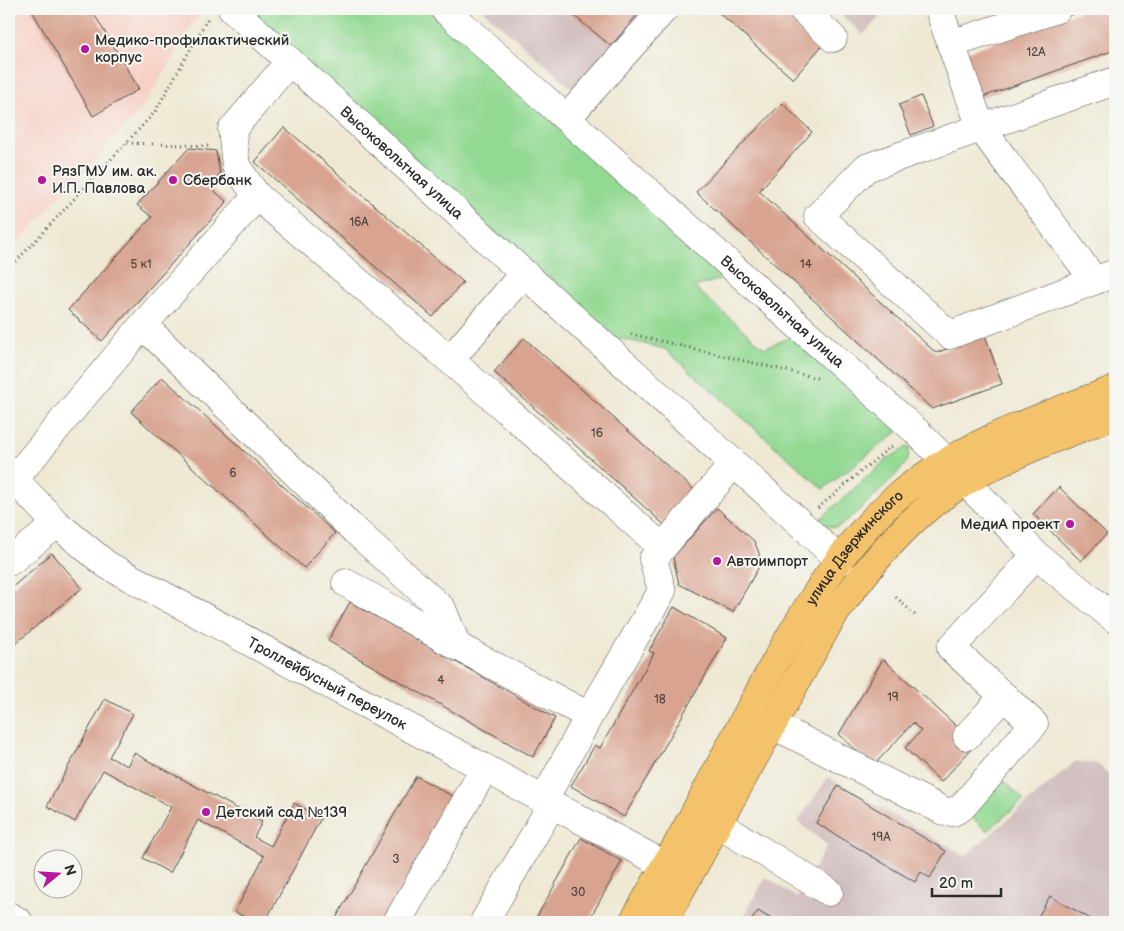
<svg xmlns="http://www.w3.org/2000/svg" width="1124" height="931" font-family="'Balsamiq Sans',sans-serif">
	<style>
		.built { fill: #f7d1c6 }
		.industrial { fill: #d2bfbf }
		.green { fill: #92d992; stroke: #5e825e }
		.building { fill: #d8a390 }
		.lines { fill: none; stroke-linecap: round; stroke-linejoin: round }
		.minor-casing { stroke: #484844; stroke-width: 29 }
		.major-casing { stroke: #484844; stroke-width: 29 }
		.path { stroke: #484844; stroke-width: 3; stroke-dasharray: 1 4; stroke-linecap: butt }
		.minor { stroke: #fff; stroke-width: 28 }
		.major { stroke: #f3c26a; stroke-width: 28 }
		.poi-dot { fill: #b5179e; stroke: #f6f6f2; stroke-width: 2 }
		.labels { text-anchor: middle; stroke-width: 4; stroke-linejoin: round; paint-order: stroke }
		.number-label { font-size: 12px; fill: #564944 }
		.poi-label { font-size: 15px; fill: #2b2b2b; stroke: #f6f6f2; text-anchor: start }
		.street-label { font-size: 15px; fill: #2b2b2b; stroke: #f6f6f2 }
	</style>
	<rect width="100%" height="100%" fill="#f6f6f2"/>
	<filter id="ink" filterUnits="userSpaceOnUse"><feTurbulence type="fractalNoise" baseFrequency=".02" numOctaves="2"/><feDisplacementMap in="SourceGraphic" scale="10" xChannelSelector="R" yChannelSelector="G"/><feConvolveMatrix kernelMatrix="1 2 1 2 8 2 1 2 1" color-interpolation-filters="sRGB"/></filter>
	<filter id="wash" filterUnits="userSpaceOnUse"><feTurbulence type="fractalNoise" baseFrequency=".0096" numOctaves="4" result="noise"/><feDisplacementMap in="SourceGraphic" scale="20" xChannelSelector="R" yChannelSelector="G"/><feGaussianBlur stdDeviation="1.12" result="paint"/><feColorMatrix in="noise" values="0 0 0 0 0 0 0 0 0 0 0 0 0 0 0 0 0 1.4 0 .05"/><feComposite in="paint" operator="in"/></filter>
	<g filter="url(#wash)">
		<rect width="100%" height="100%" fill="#efe9d4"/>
		<polygon class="built" points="9,9 202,9 142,109 9,251"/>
		<g class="industrial">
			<polygon points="482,9 650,9 575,91"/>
			<polygon points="835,9 884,9 886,10 863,35"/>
			<polygon points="1076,761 1098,764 1115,780 1115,922 740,922 766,877 797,898 827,845 798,822 828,777 965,856"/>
		</g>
		<g class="green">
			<polygon points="248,9 427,9 729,277 694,287 764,348 794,336 900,430 823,489 665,349 611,336"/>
			<path d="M909,446C909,452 909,456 907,461C901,472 846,525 836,527C829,528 824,524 819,520L887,459Z"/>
			<polygon points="1001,778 1024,800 987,831 968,814"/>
		</g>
		<g id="blocks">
			<g class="building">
				<polygon points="31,9 91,9 139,89 93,116"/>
				<polygon points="566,9 642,9 611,46"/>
				<polygon points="715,9 791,9 826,41 793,79"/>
				<polygon points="1087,9 1115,9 1115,50 974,100 958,55"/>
				<polygon points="921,96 933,126 911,135 899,105"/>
				<polygon points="782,103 812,132 759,191 936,353 985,335 1002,384 932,409 696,192"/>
				<polygon points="284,127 463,282 433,317 255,162"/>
				<polygon points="189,148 216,151 220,174 209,186 227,202 102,341 68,310 152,217 137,205"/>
				<polygon points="524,338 700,495 669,529 494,372"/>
				<polygon points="162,377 335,533 304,568 131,412"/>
				<polygon points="1059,487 1107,534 1081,561 1033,514"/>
				<polygon points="717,508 754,541 759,553 760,565 733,612 679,584 673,557"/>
				<polygon points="52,553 82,588 9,649 9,590"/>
				<polygon points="350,602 555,718 533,757 328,641"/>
				<polygon points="674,607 727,638 624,817 571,786 595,745 600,748 654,653 649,651"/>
				<polygon points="883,659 976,744 941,782 905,748 921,731 913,723 873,766 839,734"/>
				<polygon points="105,699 133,714 109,757 127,766 134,753 262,822 254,837 271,846 294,803 321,818 265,922 254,922 235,912 264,856 198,820 170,873 143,858 171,807 103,770 75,822 47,806"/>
				<polygon points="416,776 456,798 387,922 339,922 335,920"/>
				<polygon points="838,786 946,851 930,878 921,872 915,882 816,823"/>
				<polygon points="581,838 622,861 588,922 534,922"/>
				<polygon points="1050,896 1096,922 1035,922"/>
				<polygon points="758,911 776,922 750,922"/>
			</g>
		</g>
	</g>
	<g filter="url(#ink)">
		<use href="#blocks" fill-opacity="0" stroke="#484844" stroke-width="1"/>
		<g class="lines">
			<defs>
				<g id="minor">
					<path id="s1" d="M232,9L801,524L840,561"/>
					<path id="s2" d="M444,9L916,431L947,462"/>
					<polyline points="802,9 833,38"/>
					<polyline points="939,9 951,44"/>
					<polyline points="1057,9 951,44 981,128 1094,280"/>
					<polyline points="290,61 232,130 236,166 257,196 143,325 349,525 442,609 457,646"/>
					<polyline points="1115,81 866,168 818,216 950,335 1115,273"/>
					<polyline points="567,118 664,9"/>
					<polyline points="257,196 450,360 662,547"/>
					<polyline points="450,360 524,273"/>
					<path id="s3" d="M9,474L57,524L107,565L665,865"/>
					<polyline points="966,482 1036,555 1115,619"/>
					<polyline points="9,485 143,325"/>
					<polyline points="9,562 57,524"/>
					<polyline points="346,583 457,646 589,716"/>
					<polyline points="773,725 944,811 953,812 962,807 1034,724 951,648 1036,555"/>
					<polyline points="967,736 1004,696"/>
					<polyline points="544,800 589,716 662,591 653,559 734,463"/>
					<polyline points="718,824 829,892"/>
					<polyline points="9,916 19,922"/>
					<polyline points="397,922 485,768"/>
					<polyline points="484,922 552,804"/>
				</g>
				<g id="major">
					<path id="s4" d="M633,922C654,885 676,848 696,810C723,759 750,708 778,657C811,599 847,539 899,495C961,444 1041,417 1115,389"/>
					<path d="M663,922L831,619C860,578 891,538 931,505C983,464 1054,438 1115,415"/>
				</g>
			</defs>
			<use href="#minor" class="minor-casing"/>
			<use href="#major" class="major-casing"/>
			<g class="path">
				<polyline points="127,143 210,146"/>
				<polyline points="9,269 155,112 208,18"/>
				<polyline points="631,334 817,378"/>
				<polyline points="818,508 884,452 894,445"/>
				<polyline points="896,597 915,615"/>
			</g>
			<use href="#minor" class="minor"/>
			<use href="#major" class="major"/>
		</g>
	</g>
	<g class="poi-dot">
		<circle cx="85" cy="49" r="5"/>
		<circle cx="42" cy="180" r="5"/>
		<circle cx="173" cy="180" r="5"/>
		<circle cx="1070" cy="524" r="5"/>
		<circle cx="717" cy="561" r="5"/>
		<circle cx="206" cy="812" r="5"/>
	</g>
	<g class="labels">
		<g class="number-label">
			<text x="1036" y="56">12А</text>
			<text x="359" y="226">16А</text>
			<text x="141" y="268">5 к1</text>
			<text x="806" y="268">14</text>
			<text x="597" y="437">16</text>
			<text x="233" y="477">6</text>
			<text x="441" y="684">4</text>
			<text x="893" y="701">19</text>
			<text x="660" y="703">18</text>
			<text x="881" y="841">19А</text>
			<text x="396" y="863">3</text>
			<text x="578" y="896">30</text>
		</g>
		<g class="poi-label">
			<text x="95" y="45">Медико-профилактический<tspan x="95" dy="17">корпус</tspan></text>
			<text x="52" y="176">РязГМУ им. ак.<tspan x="52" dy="17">И.П. Павлова</tspan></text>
			<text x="183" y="185">Сбербанк</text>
			<text x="1060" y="529" text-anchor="end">МедиА проект</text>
			<text x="727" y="566">Автоимпорт</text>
			<text x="216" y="817">Детский сад №139</text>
		</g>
		<g class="street-label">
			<text dy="5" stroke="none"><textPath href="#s1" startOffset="229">Высоковольтная улица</textPath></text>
			<text dy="5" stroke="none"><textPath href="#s2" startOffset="454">Высоковольтная улица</textPath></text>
			<text dy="5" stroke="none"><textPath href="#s4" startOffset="436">улица Дзержинского</textPath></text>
			<text dy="5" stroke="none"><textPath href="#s3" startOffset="384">Троллейбусный переулок</textPath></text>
		</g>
	</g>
	<rect width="1124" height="931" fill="none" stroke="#f6f6f2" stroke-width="30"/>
	<g transform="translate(58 874) rotate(72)"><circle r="24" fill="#f6f6f2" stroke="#a5a5a2"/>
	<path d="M0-4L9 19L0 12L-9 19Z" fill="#b5179e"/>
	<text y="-8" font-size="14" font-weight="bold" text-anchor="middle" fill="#2b2b2b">N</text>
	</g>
	<path d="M932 888v8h69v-8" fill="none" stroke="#2b2b2b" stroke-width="2.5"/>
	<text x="939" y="888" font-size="15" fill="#2b2b2b" stroke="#f6f6f2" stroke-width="4" paint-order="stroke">20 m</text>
</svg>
